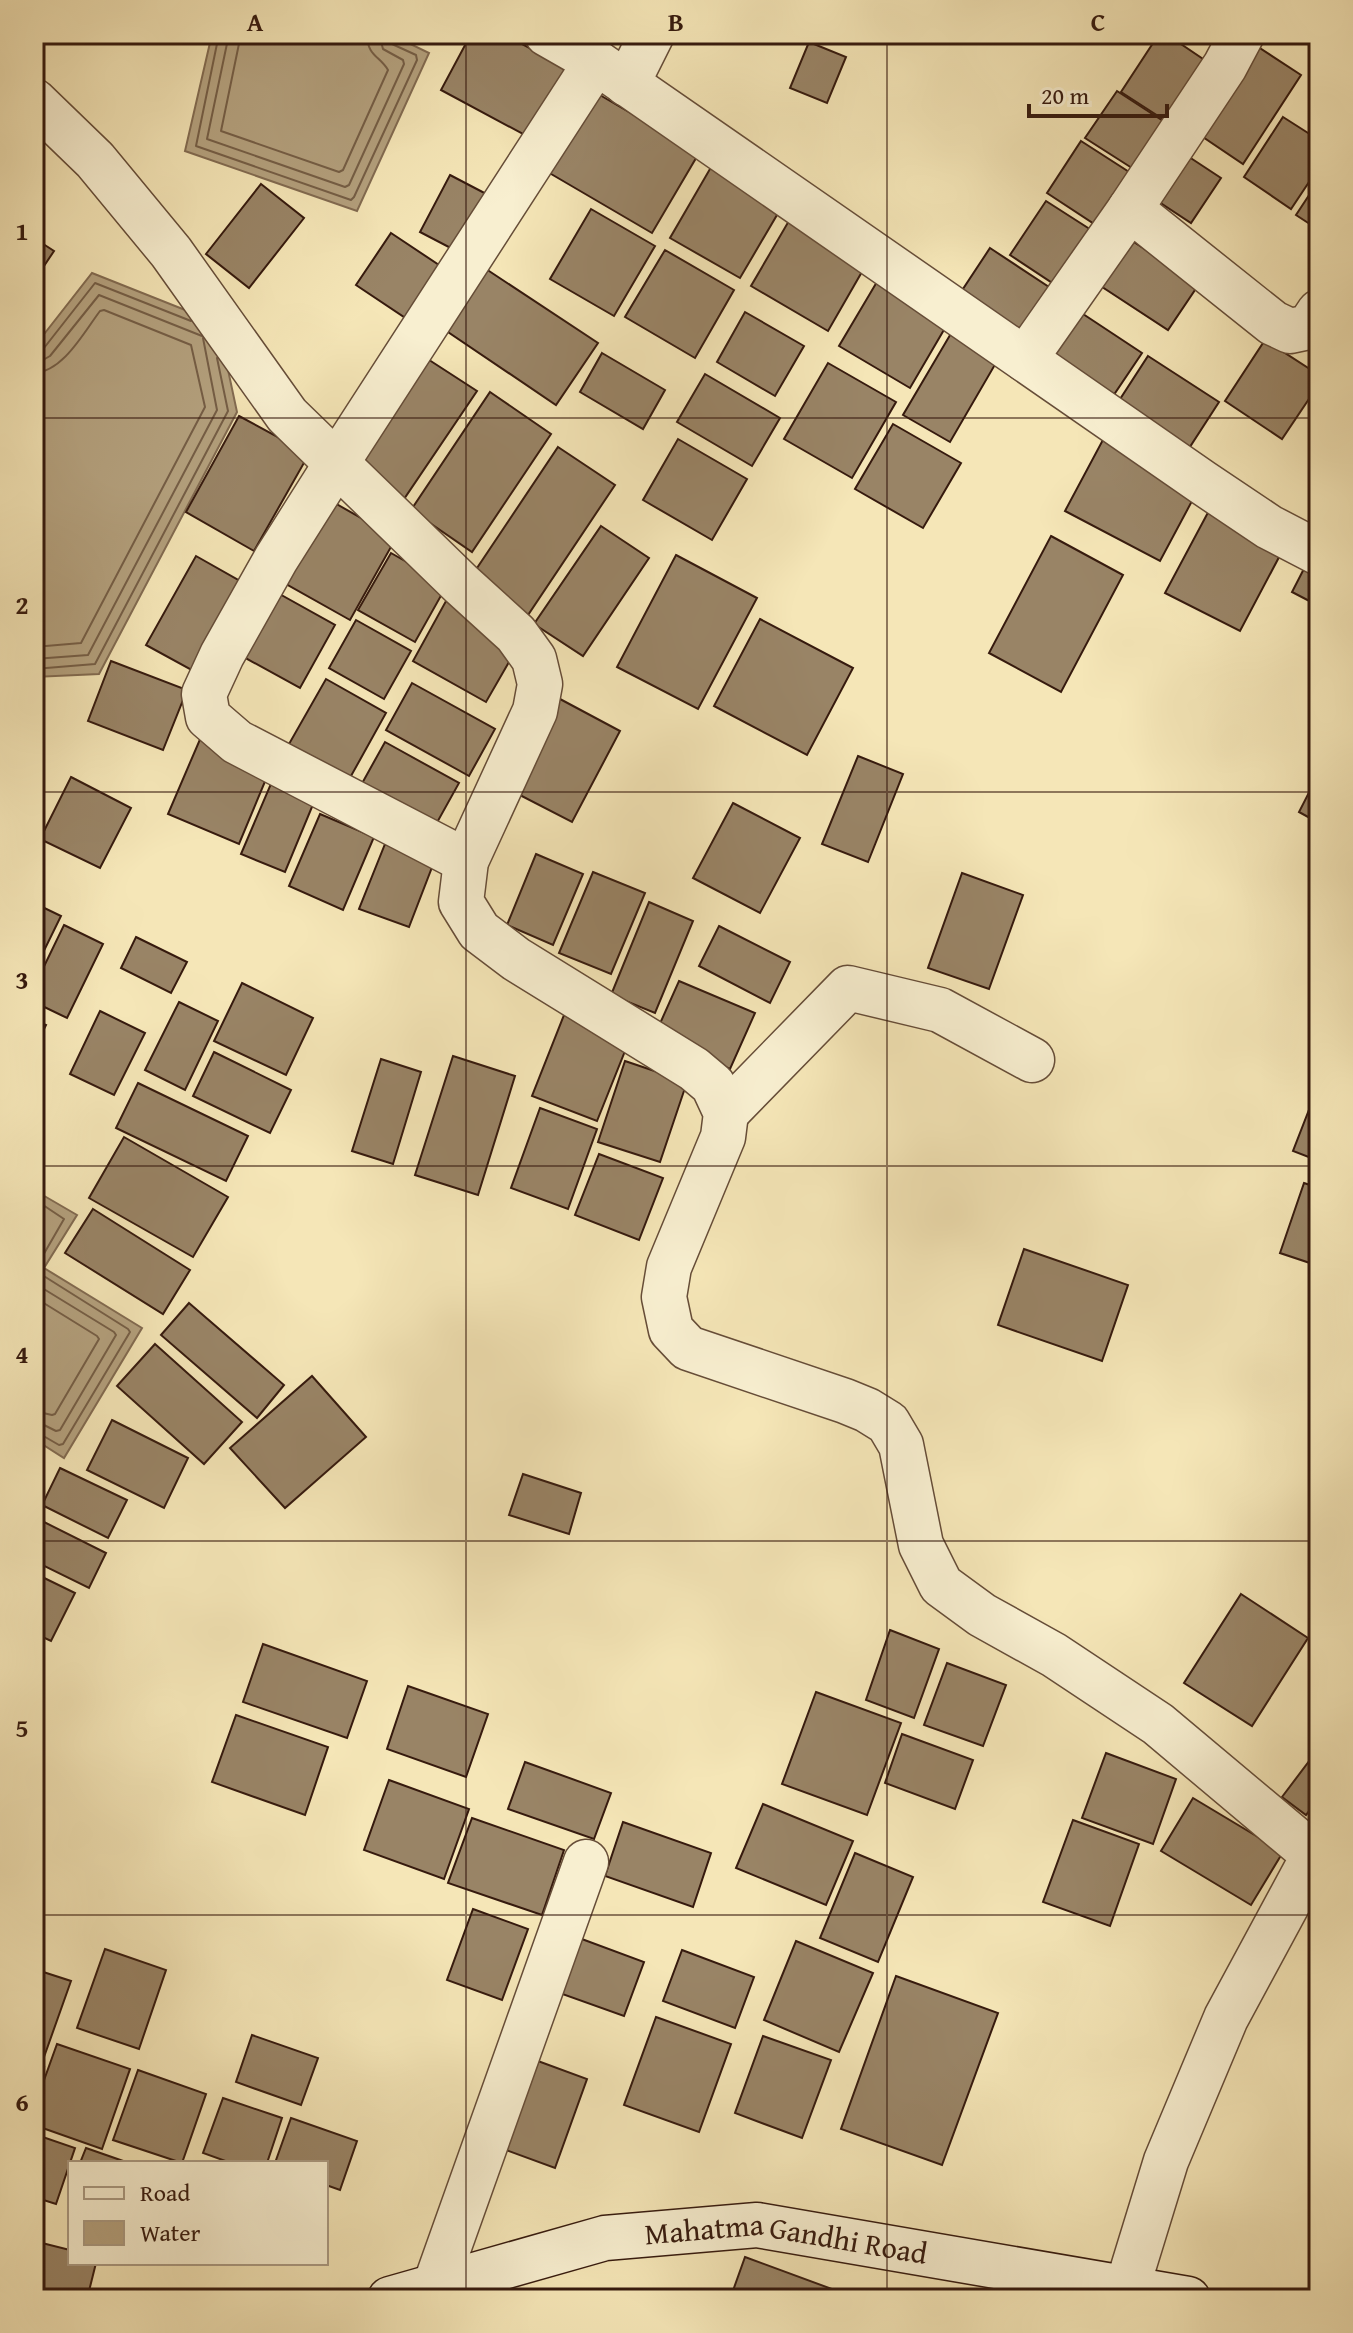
<svg xmlns="http://www.w3.org/2000/svg" width="1353" height="2333" font-family="'Gentium Book Plus',serif">
	<style>
		.water { fill: #b4a17e; stroke: #826b51; stroke-width: 2 }
		.lines { fill: none; stroke-linecap: round; stroke-linejoin: round }
		.shore { stroke: #755e46; stroke-width: 2 }
		.building { fill: #998466; stroke: #361a0e; stroke-width: 2 }
		.street-casing { stroke: #664d38; stroke-width: 47 }
		.secondary-casing { stroke: #361a0e; stroke-width: 47 }
		.street { stroke: #f8efd0; stroke-width: 44 }
		.secondary { stroke: #f8efd0; stroke-width: 44 }
		.grid { fill: none; stroke: #361a0e; stroke-width: 2; stroke-opacity: 0.55 }
		.labels { text-anchor: middle; stroke-width: 6; stroke-linejoin: round; paint-order: stroke }
		.street-label { font-size: 30px; fill: #361a0e; stroke: #f8efd0 }
		.neatline { fill: none; stroke: #361a0e; stroke-width: 3 }
		.grid-label { font-size: 26px; text-anchor: middle; font-weight: bold; fill: #361a0e }
	</style>
	<rect width="100%" height="100%" fill="#f5e6b7"/>
	<filter id="stains"><feTurbulence type="fractalNoise" baseFrequency=".0025" numOctaves="4"/><feColorMatrix values="0 0 0 0 .2 0 0 0 0 .09 0 0 0 0 .02 0 0 0 .5 -.17"/></filter>
	<radialGradient id="worn" r=".72"><stop offset=".6" stop-color="#630" stop-opacity="0"/><stop offset="1" stop-color="#630" stop-opacity=".3"/></radialGradient>
	<g class="water">
		<polygon points="212,34 390,34 429,53 357,211 185,151"/>
		<polygon points="92,273 218,323 237,412 99,674 34,677 34,347"/>
		<polygon points="34,1190 77,1215 44,1268 142,1328 64,1458 34,1439"/>
	</g>
	<g class="lines">
		<g class="shore">
			<polyline points="219,34 196,146 351,200 354,197 417,60 416,55 392,44 389,34"/>
			<polyline points="229,34 207,139 345,187 349,185 404,64 403,60 383,49 379,34"/>
			<path d="M241,34L221,131L339,172L343,170L388,70C380,56 367,56 367,34"/>
			<polyline points="34,351 44,348 95,283 191,321"/>
			<polyline points="34,361 43,360 50,356 99,295 202,336"/>
			<path d="M34,373C63,372 84,332 100,311L104,310L191,345L205,407L81,643L34,647"/>
			<polyline points="34,659 88,655 217,410 203,338"/>
			<polyline points="34,669 95,664 228,411 217,358"/>
			<polyline points="34,1199 64,1219 38,1264 39,1273 128,1329 130,1332 63,1444 59,1445 40,1434 34,1433"/>
			<polyline points="34,1283 114,1332 116,1335 60,1430 56,1431 44,1425 34,1423"/>
			<polyline points="34,1297 97,1336 99,1339 55,1414 52,1415 34,1411"/>
		</g>
	</g>
	<g class="building">
		<polygon points="471,34 503,34 573,71 536,141 441,90"/>
		<polygon points="1159,34 1166,34 1209,63 1169,123 1121,92"/>
		<polygon points="1249,41 1301,75 1243,164 1191,129"/>
		<polygon points="809,42 846,57 827,103 790,88"/>
		<polygon points="593,91 699,153 652,233 546,171"/>
		<polygon points="1117,91 1177,130 1146,177 1085,138"/>
		<polygon points="1283,117 1319,140 1319,167 1291,209 1244,177"/>
		<polygon points="1081,141 1140,179 1105,231 1047,193"/>
		<polygon points="1180,151 1221,178 1191,223 1150,196"/>
		<polygon points="714,162 784,203 740,278 670,238"/>
		<polygon points="450,175 494,198 464,255 420,232"/>
		<polygon points="1319,180 1319,230 1296,215"/>
		<polygon points="261,184 304,218 249,288 206,254"/>
		<polygon points="1046,201 1099,235 1063,290 1010,255"/>
		<polygon points="591,209 655,246 614,316 550,279"/>
		<polygon points="790,219 867,263 828,331 751,286"/>
		<polygon points="391,233 448,271 413,323 356,285"/>
		<polygon points="1123,235 1199,284 1168,330 1093,281"/>
		<polygon points="34,238 54,251 34,281"/>
		<polygon points="990,248 1052,289 1019,339 957,298"/>
		<polygon points="665,250 734,290 695,358 625,317"/>
		<polygon points="483,267 598,343 556,405 442,328"/>
		<polygon points="881,275 952,316 910,388 839,346"/>
		<polygon points="1077,310 1142,353 1109,402 1045,360"/>
		<polygon points="745,312 804,346 775,396 717,362"/>
		<polygon points="953,330 1000,356 950,442 903,415"/>
		<polygon points="1265,340 1319,375 1319,384 1282,439 1225,401"/>
		<polygon points="602,353 665,390 643,429 580,392"/>
		<polygon points="423,356 477,391 404,499 351,464"/>
		<polygon points="1148,356 1219,402 1184,456 1113,410"/>
		<polygon points="828,363 896,402 852,478 784,439"/>
		<polygon points="705,374 780,418 752,466 677,422"/>
		<polygon points="490,392 551,434 472,552 411,510"/>
		<polygon points="239,416 309,454 254,551 186,512"/>
		<polygon points="893,424 961,463 923,528 855,489"/>
		<polygon points="1105,436 1200,486 1160,561 1065,511"/>
		<polygon points="678,439 747,479 712,540 643,500"/>
		<polygon points="558,447 615,485 528,615 471,577"/>
		<polygon points="326,498 396,538 350,620 279,580"/>
		<polygon points="1212,505 1286,544 1240,631 1165,593"/>
		<polygon points="601,526 649,558 583,656 534,624"/>
		<polygon points="1051,536 1123,575 1061,692 989,653"/>
		<polygon points="391,553 447,585 415,642 358,610"/>
		<polygon points="676,555 757,598 698,709 617,667"/>
		<polygon points="196,556 247,585 197,673 146,645"/>
		<polygon points="1309,559 1319,565 1319,606 1292,592"/>
		<polygon points="267,587 335,625 300,688 231,650"/>
		<polygon points="446,601 520,643 486,702 413,661"/>
		<polygon points="760,619 853,668 807,755 714,706"/>
		<polygon points="356,620 411,651 384,699 329,668"/>
		<polygon points="111,661 187,690 163,750 88,721"/>
		<polygon points="326,679 386,713 346,785 285,751"/>
		<polygon points="412,683 495,729 469,776 386,730"/>
		<polygon points="560,699 620,731 572,822 512,791"/>
		<polygon points="201,737 271,767 239,844 168,814"/>
		<polygon points="385,742 459,783 429,837 355,796"/>
		<polygon points="858,756 903,774 868,862 822,844"/>
		<polygon points="276,772 319,790 285,872 241,854"/>
		<polygon points="1319,773 1319,823 1299,812"/>
		<polygon points="71,777 131,808 100,868 40,839"/>
		<polygon points="733,803 800,838 760,913 693,878"/>
		<polygon points="320,814 374,837 343,910 289,886"/>
		<polygon points="385,844 434,862 409,927 359,909"/>
		<polygon points="536,854 583,874 553,945 507,925"/>
		<polygon points="593,872 645,893 611,974 559,953"/>
		<polygon points="962,873 1023,895 989,989 928,968"/>
		<polygon points="649,902 693,921 655,1013 611,995"/>
		<polygon points="34,903 61,916 34,971"/>
		<polygon points="64,925 103,944 67,1018 34,1002 34,987"/>
		<polygon points="719,926 790,962 770,1003 699,966"/>
		<polygon points="136,937 187,962 171,993 121,968"/>
		<polygon points="679,981 755,1013 730,1069 654,1037"/>
		<polygon points="242,983 313,1018 286,1075 214,1041"/>
		<polygon points="179,1002 218,1021 185,1090 145,1070"/>
		<polygon points="100,1011 145,1033 114,1095 70,1074"/>
		<polygon points="564,1015 629,1041 597,1121 532,1096"/>
		<polygon points="34,1020 46,1025 34,1049"/>
		<polygon points="214,1052 291,1090 270,1133 193,1096"/>
		<polygon points="453,1056 515,1076 478,1195 415,1175"/>
		<polygon points="381,1059 421,1072 393,1164 352,1151"/>
		<polygon points="625,1061 687,1082 660,1162 598,1142"/>
		<polygon points="138,1083 248,1136 226,1181 116,1128"/>
		<polygon points="1319,1084 1319,1161 1293,1151"/>
		<polygon points="540,1108 597,1129 568,1209 511,1188"/>
		<polygon points="124,1137 228,1197 193,1257 89,1198"/>
		<polygon points="599,1154 663,1178 639,1240 575,1215"/>
		<polygon points="1304,1183 1319,1188 1319,1266 1280,1253"/>
		<polygon points="93,1209 190,1270 163,1314 65,1253"/>
		<polygon points="1024,1249 1128,1285 1102,1361 998,1325"/>
		<polygon points="189,1303 284,1385 257,1418 161,1335"/>
		<polygon points="155,1344 242,1422 204,1464 117,1386"/>
		<polygon points="312,1376 366,1437 285,1508 230,1448"/>
		<polygon points="112,1420 188,1458 164,1508 87,1470"/>
		<polygon points="60,1468 127,1500 108,1538 42,1505"/>
		<polygon points="523,1474 581,1493 569,1534 509,1515"/>
		<polygon points="42,1521 106,1553 89,1588 34,1561 34,1538"/>
		<polygon points="34,1573 75,1593 51,1641 34,1633"/>
		<polygon points="1241,1594 1308,1638 1252,1726 1184,1683"/>
		<polygon points="890,1630 939,1649 914,1718 866,1700"/>
		<polygon points="263,1644 367,1681 347,1738 243,1702"/>
		<polygon points="947,1663 1006,1685 983,1746 924,1725"/>
		<polygon points="408,1686 488,1714 466,1777 387,1749"/>
		<polygon points="816,1692 901,1723 867,1815 782,1784"/>
		<polygon points="236,1715 328,1747 305,1815 212,1782"/>
		<polygon points="902,1734 973,1760 955,1809 885,1783"/>
		<polygon points="1319,1748 1319,1799 1306,1815 1282,1797"/>
		<polygon points="1106,1753 1176,1779 1153,1844 1082,1818"/>
		<polygon points="525,1762 611,1793 594,1839 508,1809"/>
		<polygon points="389,1780 469,1809 444,1879 364,1850"/>
		<polygon points="1193,1798 1283,1852 1251,1905 1161,1851"/>
		<polygon points="763,1804 853,1841 826,1905 736,1868"/>
		<polygon points="472,1818 564,1850 542,1915 448,1883"/>
		<polygon points="1073,1820 1139,1844 1110,1926 1043,1902"/>
		<polygon points="623,1822 711,1853 693,1907 605,1876"/>
		<polygon points="855,1853 913,1877 878,1962 820,1938"/>
		<polygon points="473,1909 528,1929 502,2000 447,1980"/>
		<polygon points="571,1935 644,1962 624,2016 551,1990"/>
		<polygon points="796,1941 873,1973 839,2052 764,2020"/>
		<polygon points="105,1949 166,1970 139,2049 77,2028"/>
		<polygon points="682,1950 754,1977 735,2028 663,2001"/>
		<polygon points="34,1969 71,1981 44,2057 34,2053"/>
		<polygon points="896,1976 998,2013 942,2165 841,2129"/>
		<polygon points="656,2017 731,2044 699,2132 624,2105"/>
		<polygon points="252,2035 318,2058 301,2105 236,2082"/>
		<polygon points="763,2036 831,2060 802,2138 735,2113"/>
		<polygon points="57,2044 130,2069 102,2149 34,2125 34,2108"/>
		<polygon points="527,2057 587,2079 555,2168 495,2146"/>
		<polygon points="34,2064 44,2067 34,2094"/>
		<polygon points="138,2070 206,2094 182,2163 113,2140"/>
		<polygon points="223,2098 282,2118 267,2163 231,2163 203,2153"/>
		<polygon points="291,2118 357,2141 340,2190 326,2185 326,2163 275,2163"/>
		<polygon points="34,2134 75,2148 56,2204 34,2197"/>
		<polygon points="86,2148 129,2163 80,2163"/>
		<polygon points="34,2241 70,2250 70,2263 96,2263 87,2299 52,2299 34,2295"/>
		<polygon points="745,2257 859,2299 730,2299"/>
	</g>
	<g class="lines">
		<defs>
			<g id="street">
				<polyline points="547,34 596,62"/>
				<polyline points="627,84 652,34"/>
				<polyline points="34,101 95,160 171,252 287,415 461,584 516,634 534,659 540,684 535,711 466,861 461,902 479,931 516,959 694,1069 713,1085 726,1113 723,1137 669,1267 664,1297 671,1330 688,1348 845,1401 867,1410 888,1423 901,1445 921,1545 941,1585 982,1615 1054,1655 1158,1724 1314,1855 1226,2018 1166,2161 1127,2288"/>
				<polyline points="1130,209 1273,323 1290,331 1309,327 1319,312"/>
				<polyline points="1025,359 1130,209 1225,66 1242,34"/>
				<polyline points="466,861 237,742 208,717 204,694 222,655 276,559 336,464 596,62 1202,482 1269,527 1319,553"/>
				<polyline points="726,1113 848,988 940,1010 1032,1060"/>
				<polyline points="435,2286 586,1862"/>
			</g>
			<g id="secondary">
				<path id="s1" d="M390,2299L605,2238L757,2225L1188,2299"/>
			</g>
		</defs>
		<use href="#street" class="street-casing"/>
		<use href="#secondary" class="secondary-casing"/>
		<use href="#street" class="street"/>
		<use href="#secondary" class="secondary"/>
	</g>
	<path class="grid" d="M466,34V2299M887,34V2299M34,418H1319M34,792H1319M34,1166H1319M34,1541H1319M34,1915H1319"/>
	<g class="labels">
		<g class="street-label">
			<text dy="10" stroke="none"><textPath href="#s1" startOffset="406">Mahatma Gandhi Road</textPath></text>
		</g>
	</g>
	<rect width="1353" height="2333" fill="none" stroke="#f5e6b7" stroke-width="88"/>
	<rect x="68" y="2161" width="260" height="104" fill="#f8efd0" stroke="#aa9a82" stroke-width="2"/>
	<rect x="84" y="2187" width="40" height="12" fill="#f8efd0" stroke="#aa9a82" stroke-width="2"/>
	<text x="140" y="2201" font-size="24" fill="#361a0e">Road</text>
	<rect x="84" y="2221" width="40" height="24" fill="#b4a17e" stroke="#aa9a82" stroke-width="2"/>
	<text x="140" y="2241" font-size="24" fill="#361a0e">Water</text>
	<path d="M1029 104v12h138v-12" fill="none" stroke="#361a0e" stroke-width="4"/>
	<text x="1041" y="104" font-size="24" fill="#361a0e" stroke="#f8efd0" stroke-width="6" paint-order="stroke">20 m</text>
	<rect x="44" y="44" width="1265" height="2245" class="neatline"/>
	<g class="grid-label">
		<text x="255" y="31">A</text>
		<text x="676" y="31">B</text>
		<text x="1098" y="31">C</text>
		<text x="22" y="240">1</text>
		<text x="22" y="614">2</text>
		<text x="22" y="989">3</text>
		<text x="22" y="1363">4</text>
		<text x="22" y="1737">5</text>
		<text x="22" y="2111">6</text>
	</g>
	<rect width="100%" height="100%" filter="url(#stains)"/>
	<rect width="100%" height="100%" fill="url(#worn)"/>
</svg>
